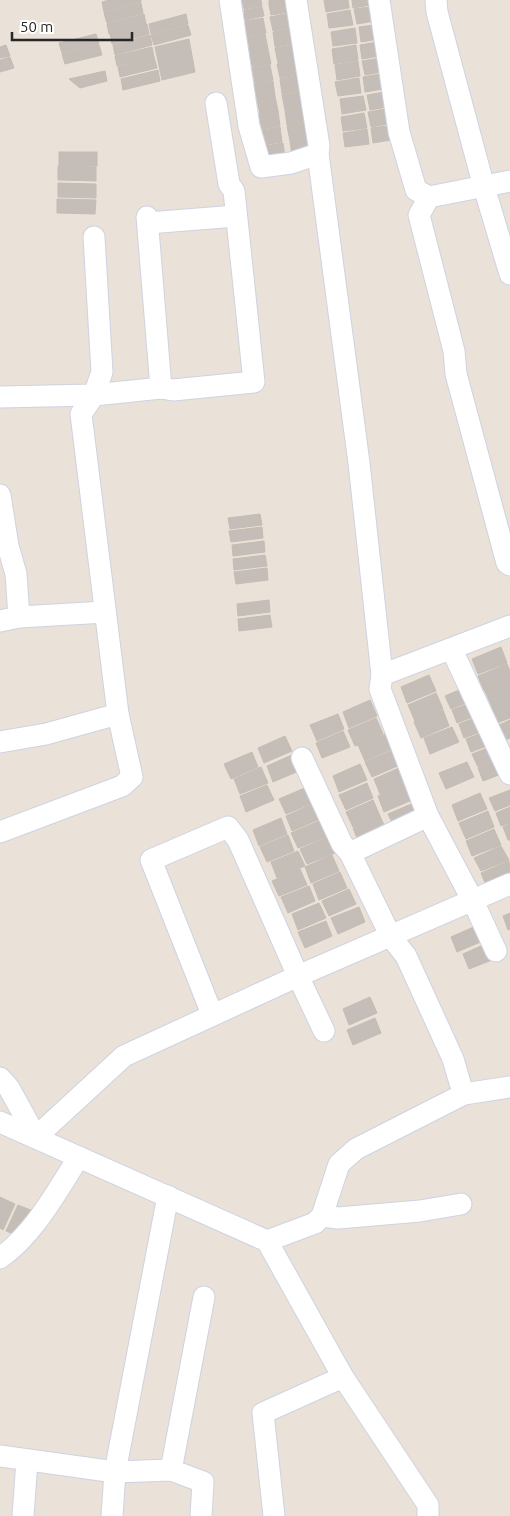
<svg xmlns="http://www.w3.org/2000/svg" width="510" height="1516" font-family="Ubuntu,sans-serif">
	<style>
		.building { fill: #c5beb8; stroke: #c5bcb2 }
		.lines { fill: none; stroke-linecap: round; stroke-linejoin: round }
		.minor-casing { stroke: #ced3e1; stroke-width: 23 }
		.minor { stroke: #fff; stroke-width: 21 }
	</style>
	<rect width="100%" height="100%" fill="#eae1d8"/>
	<g class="building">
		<polygon points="109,0 141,0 141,2 104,12 102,2"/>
		<polygon points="242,0 261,0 262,6 244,9"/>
		<polygon points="269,0 287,0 287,1 269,5"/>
		<polygon points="324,0 348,0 349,8 326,12"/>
		<polygon points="352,0 376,0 377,4 353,8"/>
		<polygon points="287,2 289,12 271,15 269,5"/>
		<polygon points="141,3 143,13 107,23 104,13"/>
		<polygon points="378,6 380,20 357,24 354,9"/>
		<polygon points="262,7 264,16 245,20 244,10"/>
		<polygon points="350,10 353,25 329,28 327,14"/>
		<polygon points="289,13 291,28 273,31 270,17"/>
		<polygon points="144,14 146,24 109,34 107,24"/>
		<polygon points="186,14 188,24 151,34 149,24"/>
		<polygon points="263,18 266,33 247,36 245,21"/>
		<polygon points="147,24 149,34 112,44 110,34"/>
		<polygon points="382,24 385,38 361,42 359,27"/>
		<polygon points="188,25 191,35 154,45 151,35"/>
		<polygon points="355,28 357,43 333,46 331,32"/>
		<polygon points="291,29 293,44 275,47 273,32"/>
		<polygon points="96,34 99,44 62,53 59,43"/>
		<polygon points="265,34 268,49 250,52 247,37"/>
		<polygon points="150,35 152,45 115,55 113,45"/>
		<polygon points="189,39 195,72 162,80 155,47"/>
		<polygon points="383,41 386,55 362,59 360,45"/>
		<polygon points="6,45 10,56 0,58 0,47"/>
		<polygon points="99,45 102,55 65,64 62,54"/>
		<polygon points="294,45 296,60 278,63 275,48"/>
		<polygon points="356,45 358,60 334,64 332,49"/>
		<polygon points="152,47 154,57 117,66 115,56"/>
		<polygon points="268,49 271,64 252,67 250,52"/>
		<polygon points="10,57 14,68 0,72 0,60"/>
		<polygon points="154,57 157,68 120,77 118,67"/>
		<polygon points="386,57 388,71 365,75 362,61"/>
		<polygon points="296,60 298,75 280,78 277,64"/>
		<polygon points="358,61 360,76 337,80 335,65"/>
		<polygon points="270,65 273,80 255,83 252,68"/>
		<polygon points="158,70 160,81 123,90 121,79"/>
		<polygon points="105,71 107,81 80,88 69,79"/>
		<polygon points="387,73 389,88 365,92 363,77"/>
		<polygon points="298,76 301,91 282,94 280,79"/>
		<polygon points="359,78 361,93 338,96 335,82"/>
		<polygon points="273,81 275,96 257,99 254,84"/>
		<polygon points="391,91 393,106 370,110 367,95"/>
		<polygon points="301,92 303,107 285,110 282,95"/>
		<polygon points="275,96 278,111 260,114 257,99"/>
		<polygon points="363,96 366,110 342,114 340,99"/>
		<polygon points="303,107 306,122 287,125 285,110"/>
		<polygon points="392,108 394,123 371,127 368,112"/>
		<polygon points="278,111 280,126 262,129 259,115"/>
		<polygon points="364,113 367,128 343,131 341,117"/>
		<polygon points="305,123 308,137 290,141 287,126"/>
		<polygon points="395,125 397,139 373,143 371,128"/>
		<polygon points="280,127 282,142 264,145 262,130"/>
		<polygon points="367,129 369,144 345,147 343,133"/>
		<polygon points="308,138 311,153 292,156 290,141"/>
		<polygon points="283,143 285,157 267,161 265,146"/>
		<rect x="59" y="152" width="38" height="14"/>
		<polygon points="58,166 96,167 96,181 58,180"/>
		<polygon points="58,183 96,184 96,198 58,197"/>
		<polygon points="57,199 96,200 95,214 57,213"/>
		<polygon points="260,514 262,525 230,529 228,518"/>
		<polygon points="262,527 263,538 231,542 229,531"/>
		<polygon points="264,541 265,552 233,556 232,545"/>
		<polygon points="265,555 267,566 234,570 233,559"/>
		<polygon points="267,568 268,580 236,584 234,572"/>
		<polygon points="269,600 270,612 238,616 237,604"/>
		<polygon points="270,615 272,627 239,631 238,619"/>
		<polygon points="501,647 507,663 478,674 472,659"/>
		<polygon points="507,664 510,671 510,681 484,691 478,676"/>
		<polygon points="429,675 436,691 407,703 401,687"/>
		<polygon points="510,682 510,700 492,707 485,691"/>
		<polygon points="466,687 471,701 451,709 445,696"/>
		<polygon points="436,693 443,709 415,721 408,705"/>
		<polygon points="370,700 377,716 349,728 343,712"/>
		<polygon points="510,700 510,718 497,723 491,708"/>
		<polygon points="473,702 478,715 457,723 452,710"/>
		<polygon points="443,710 449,726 421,738 414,722"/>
		<polygon points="338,714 344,729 317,741 310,725"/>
		<polygon points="480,716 485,730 464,738 459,724"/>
		<polygon points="376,718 383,734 355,746 348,730"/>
		<polygon points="510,720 510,738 505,740 499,725"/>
		<polygon points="452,727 459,742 430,754 424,738"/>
		<polygon points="343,731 350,747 322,758 316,743"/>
		<polygon points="486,731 492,744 471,752 466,739"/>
		<polygon points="386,734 392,749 365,761 358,745"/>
		<polygon points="285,736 292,751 264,763 258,748"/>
		<polygon points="493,746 498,759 478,767 472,754"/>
		<polygon points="393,750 400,765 372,777 365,762"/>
		<polygon points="252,752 258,767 231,779 224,764"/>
		<polygon points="294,754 301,770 273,782 267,766"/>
		<polygon points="498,760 504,773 483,781 478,768"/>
		<polygon points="467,762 474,777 446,789 439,773"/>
		<polygon points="360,764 367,780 339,792 333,776"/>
		<polygon points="261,767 268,783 240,794 234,779"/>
		<polygon points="401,767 408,783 380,794 374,779"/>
		<polygon points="367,783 373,798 346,810 339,795"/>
		<polygon points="405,784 412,800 384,812 378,796"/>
		<polygon points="267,785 274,800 246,812 240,796"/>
		<polygon points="307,787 313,803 286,814 279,799"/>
		<polygon points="510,790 510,805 495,811 489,798"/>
		<polygon points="480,793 487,809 458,821 452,805"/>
		<polygon points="373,800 380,816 353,827 346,812"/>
		<polygon points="416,802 422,818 395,829 388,814"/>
		<polygon points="313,804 320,819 292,831 286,816"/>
		<polygon points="510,807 510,823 501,826 496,813"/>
		<polygon points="488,811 494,827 466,839 459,823"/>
		<polygon points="380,816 387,832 359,843 353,828"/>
		<polygon points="281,818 287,834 259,846 253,830"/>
		<polygon points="319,821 326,837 298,848 291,833"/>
		<polygon points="510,824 510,840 508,840 503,827"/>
		<polygon points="494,829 501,845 472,856 466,841"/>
		<polygon points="288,835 294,851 267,862 260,847"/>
		<polygon points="328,837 335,853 307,864 300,849"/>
		<polygon points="501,846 509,860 481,871 474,858"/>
		<polygon points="298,851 305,866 277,878 271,862"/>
		<polygon points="332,855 339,871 311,883 305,867"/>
		<polygon points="509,861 510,879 487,888 481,873"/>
		<polygon points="300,869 307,885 279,896 272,881"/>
		<polygon points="340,872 347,888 319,900 313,884"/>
		<polygon points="309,886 315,901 288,913 281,897"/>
		<polygon points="349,889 356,904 329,916 322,901"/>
		<polygon points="319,903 326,918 298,930 292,914"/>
		<polygon points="359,907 365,922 338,934 331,918"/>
		<polygon points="510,913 510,929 508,930 503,916"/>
		<polygon points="326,921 332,936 305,948 298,932"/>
		<polygon points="478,925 485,940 457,952 451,937"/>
		<polygon points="490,942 497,958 469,969 463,954"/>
		<polygon points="370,997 377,1013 349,1025 343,1009"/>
		<polygon points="375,1018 381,1033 353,1045 347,1030"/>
		<polygon points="0,1197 15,1204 3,1230 0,1228"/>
		<polygon points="18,1205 33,1211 21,1237 6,1231"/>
	</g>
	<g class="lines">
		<defs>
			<g id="minor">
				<polyline points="230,0 249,126 261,167 291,163 318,154"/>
				<polyline points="296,0 319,146 318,154 359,463 382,675 380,689 428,816 473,901 496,951"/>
				<polyline points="379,0 399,132 416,190 429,197 510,181"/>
				<polyline points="436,0 437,12 484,187 510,274"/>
				<polyline points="429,197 419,215 454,351 456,374 507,563 510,565"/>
				<polyline points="147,217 161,388"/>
				<polyline points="148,223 236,216"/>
				<polyline points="0,397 94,395 161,388 173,390 254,382 234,191 229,184 216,103"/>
				<polyline points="0,495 8,546 16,574 19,617"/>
				<polyline points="0,621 19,617 105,612"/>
				<polyline points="452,650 510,774"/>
				<polyline points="382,675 510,626"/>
				<polyline points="0,742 46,734 118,714"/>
				<polyline points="302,758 342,844 350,853 391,937 406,956 453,1059 460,1083"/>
				<polyline points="0,832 122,786 132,777 118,714 81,414 94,395 102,372 94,237"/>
				<polyline points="350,853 428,816"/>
				<polyline points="212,1014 151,860 228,827 238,840 298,976 324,1031"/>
				<polyline points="0,1078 9,1088 36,1137 124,1056 298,976 510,884"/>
				<polyline points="0,1122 267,1241 343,1377 428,1505 428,1516"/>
				<polyline points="322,1216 338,1218 420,1211 461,1204"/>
				<polyline points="267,1241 315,1223 322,1216 339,1164 356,1149 464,1094 510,1087"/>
				<path d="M0,1258C35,1233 56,1192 79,1157"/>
				<polyline points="0,1456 115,1472 171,1470 203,1482 201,1516"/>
				<polyline points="171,1470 204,1297"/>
				<polyline points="23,1516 27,1460"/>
				<polyline points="112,1516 115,1472 168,1196"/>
				<polyline points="274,1516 263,1413 343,1377"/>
			</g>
		</defs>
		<use href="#minor" class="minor-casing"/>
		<use href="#minor" class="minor"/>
	</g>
	<path d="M12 32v8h120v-8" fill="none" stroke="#272727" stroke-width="2.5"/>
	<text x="20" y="32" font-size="15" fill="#272727" stroke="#ffffff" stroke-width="4" paint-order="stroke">50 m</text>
</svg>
